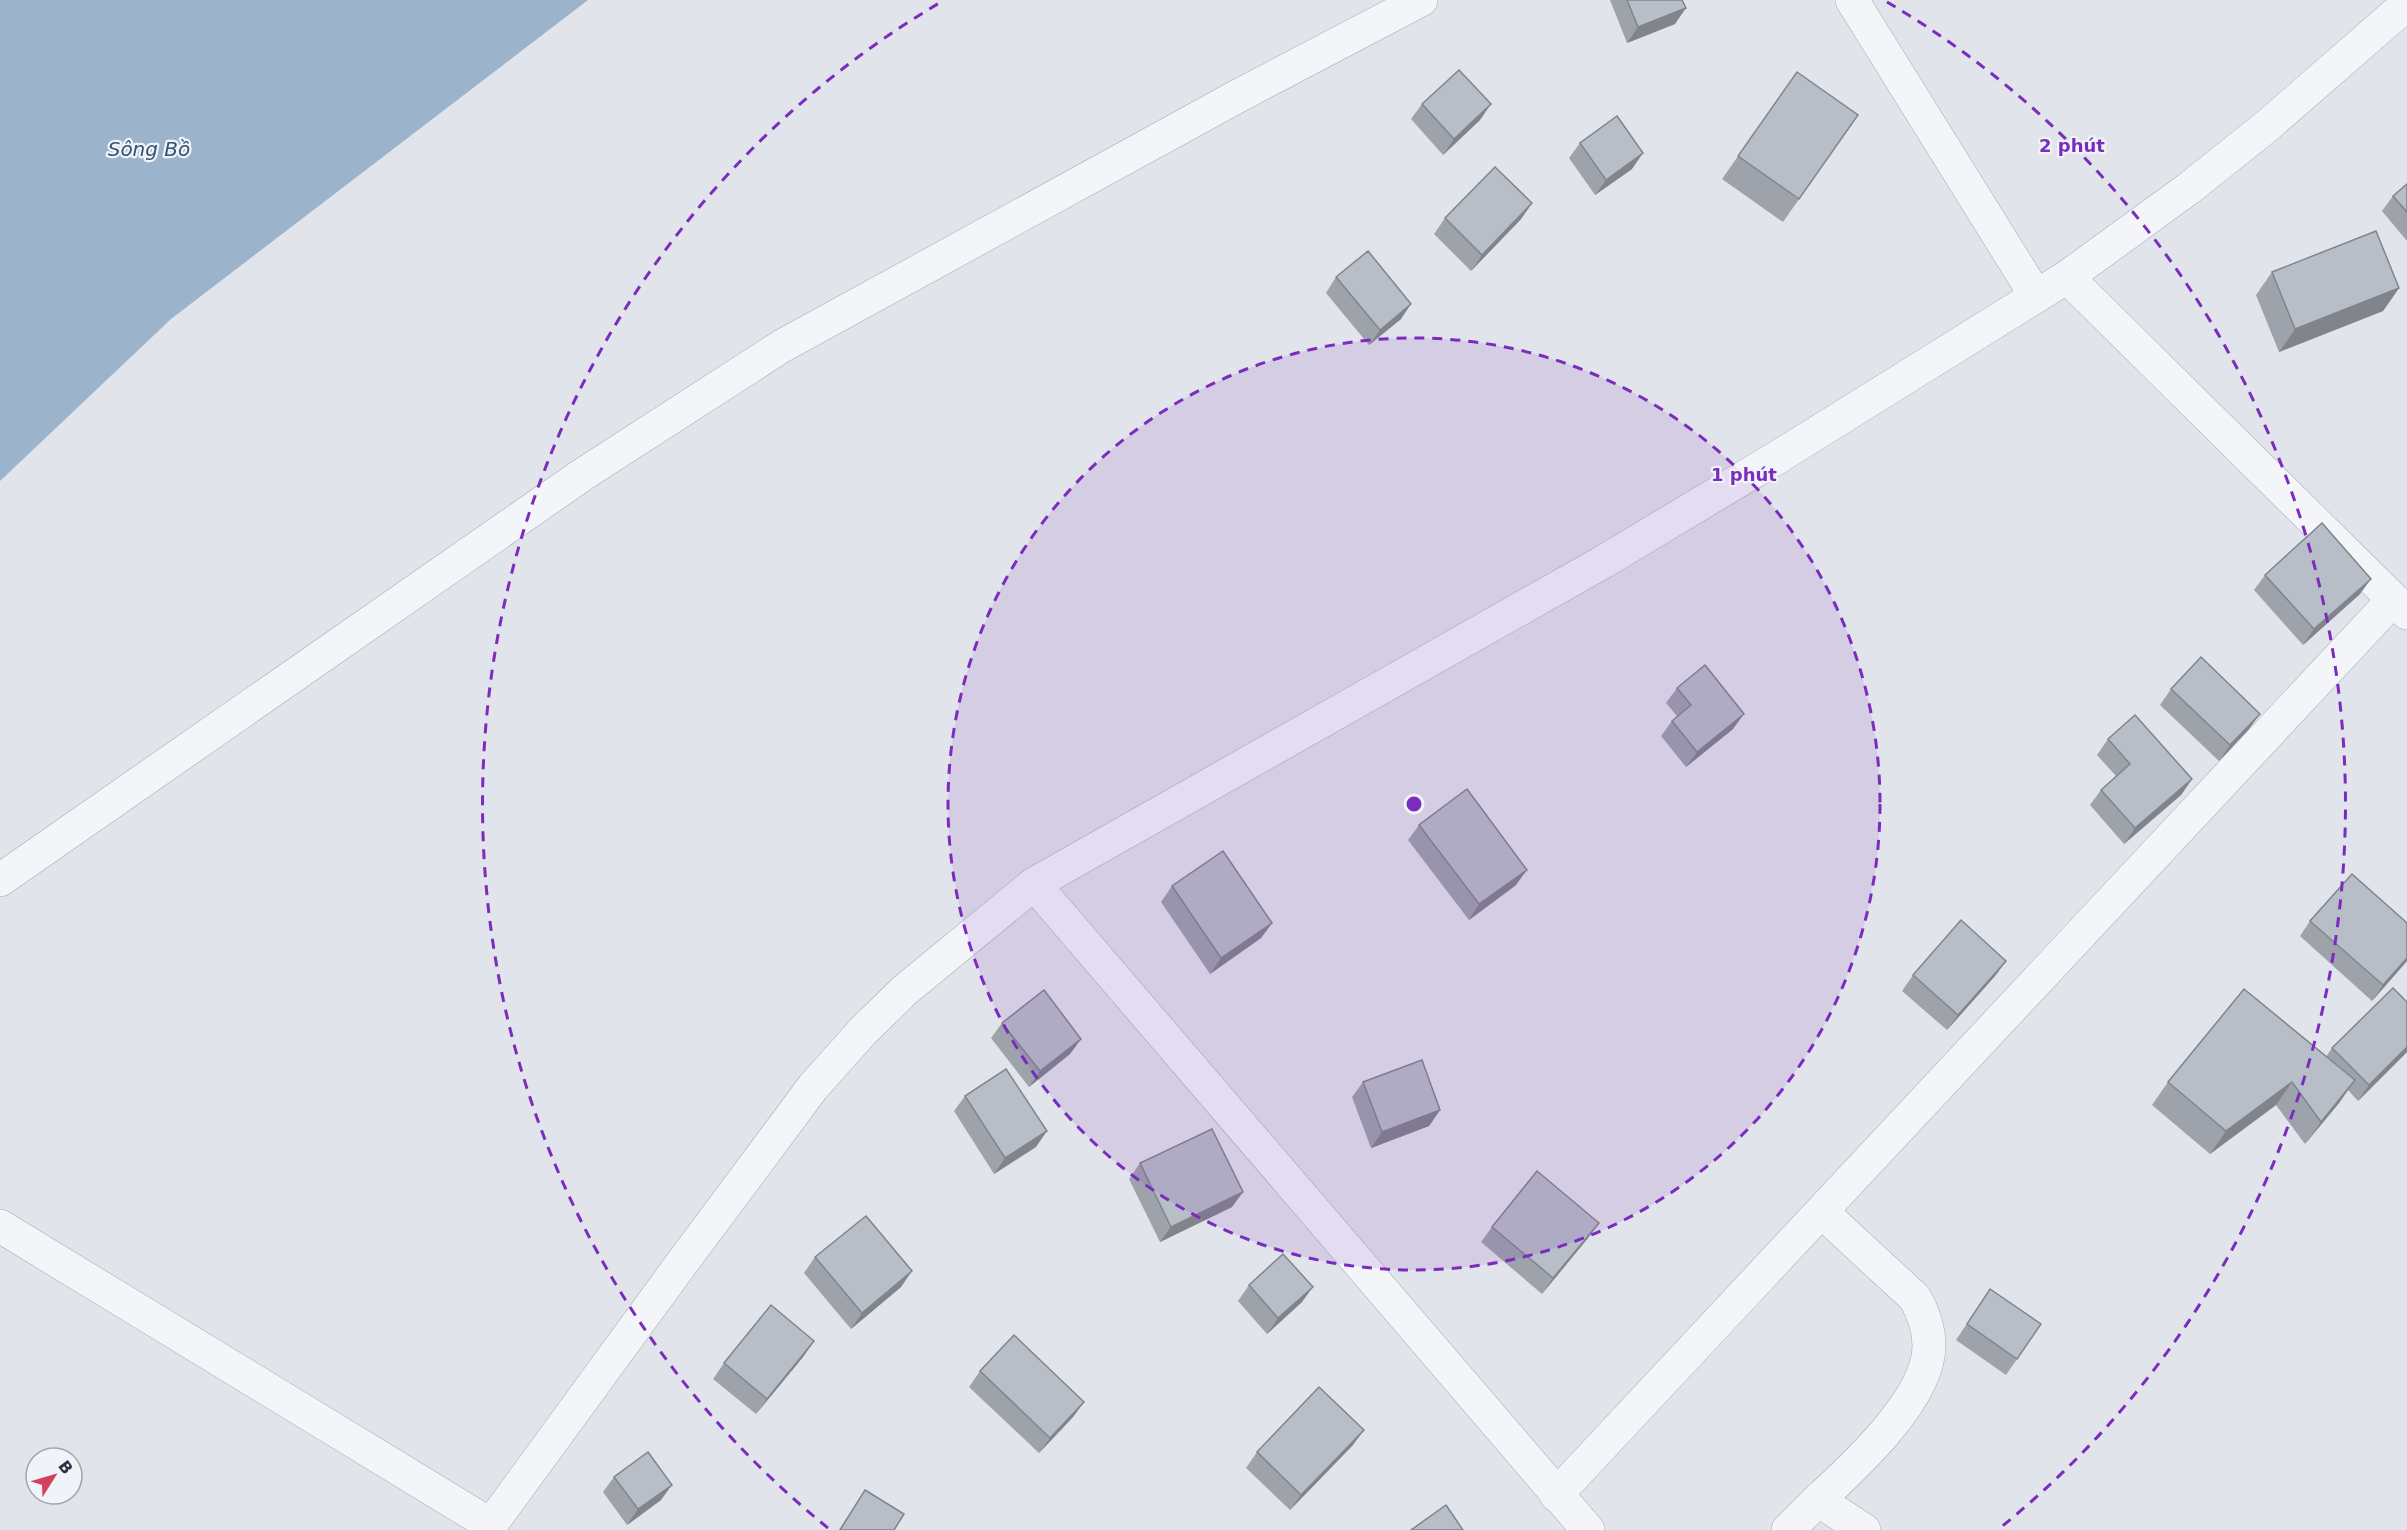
<svg xmlns="http://www.w3.org/2000/svg" width="2407" height="1530" font-family="'DejaVu Sans',sans-serif">
	<style>
		.water { fill: #9bb3cb }
		.lines { fill: none; stroke-linecap: round; stroke-linejoin: round }
		.minor-casing { stroke: #a6abb4; stroke-width: 34 }
		.minor { stroke: #f3f5f8; stroke-width: 33 }
		.wall { fill: #9ea3ab }
		.shaded-wall { fill: #81858b }
		.building { fill: #b8bec7; stroke: #81858b; stroke-width: 1.5 }
		.ring { fill: none; stroke: #7b2cbf; stroke-width: 3; stroke-dasharray: 10 8 }
		.labels { text-anchor: middle; stroke-width: 4.5; stroke-linejoin: round; paint-order: stroke }
		.water-label { font-size: 20px; font-style: italic; fill: #315277; stroke: #f0f3f7 }
		.centre { fill: #7b2cbf; stroke: #f0f3f7; stroke-width: 3 }
		.ring-label { font-size: 18px; text-anchor: middle; font-weight: bold; fill: #7b2cbf; stroke: #f0f3f7; stroke-width: 4.5; stroke-linejoin: round; paint-order: stroke }
	</style>
	<rect width="100%" height="100%" fill="#e1e4ea"/>
	<polygon class="water" points="0,0 588,0 171,319 0,481"/>
	<g class="lines">
		<defs>
			<g id="minor">
				<polyline points="1852,0 2036,296"/>
				<polyline points="2067,277 2407,613"/>
				<polyline points="0,880 582,475 782,346 1238,96 1421,0"/>
				<polyline points="1034,884 1588,1530"/>
				<polyline points="0,1226 491,1525"/>
				<polyline points="1556,1495 2393,600"/>
				<path d="M1818,1500C1855,1466 1929,1398 1929,1346C1929,1329 1923,1312 1915,1298L1822,1212"/>
				<polyline points="487,1530 679,1267 813,1087 863,1031 905,990 1034,884 1603,562 1778,457 2067,277 2188,189 2267,126 2407,4"/>
				<polyline points="1788,1530 1818,1500 1864,1530"/>
			</g>
		</defs>
		<use href="#minor" class="minor-casing"/>
		<use href="#minor" class="minor"/>
	</g>
	<g class="wall">
		<polygon points="1610,0 1682,0 1675,24 1627,43"/>
		<polygon points="1797,72 1858,115 1783,222 1722,179"/>
		<polygon points="1422,104 1480,120 1443,155 1411,119"/>
		<polygon points="1580,143 1632,169 1595,195 1569,158"/>
		<polygon points="2407,184 2407,241 2382,211 2393,196"/>
		<polygon points="1532,203 1521,219 1471,271 1434,234 1445,218"/>
		<polygon points="2272,272 2399,288 2383,311 2279,352 2256,295"/>
		<polygon points="1336,277 1401,319 1369,345 1326,293"/>
		<polygon points="2265,575 2360,594 2303,645 2254,590"/>
		<polygon points="1677,688 1733,729 1686,767 1661,736 1672,721 1677,716 1666,703"/>
		<polygon points="2171,689 2249,729 2219,761 2160,705"/>
		<polygon points="2108,739 2192,779 2181,795 2124,844 2090,805 2101,790 2116,776 2097,755"/>
		<polygon points="1419,825 1516,885 1469,920 1408,840"/>
		<polygon points="1172,886 1272,923 1261,938 1210,974 1161,902"/>
		<polygon points="2310,921 2407,923 2407,961 2372,1001 2300,936"/>
		<polygon points="2006,961 1995,976 1947,1030 1902,991 1913,975"/>
		<polygon points="1002,1023 1081,1039 1070,1054 1029,1087 991,1038"/>
		<polygon points="2332,1048 2407,1052 2358,1101 2348,1090 2339,1103 2305,1144 2276,1105 2210,1154 2152,1105 2168,1082 2326,1057"/>
		<polygon points="1363,1082 1440,1110 1429,1126 1371,1148 1352,1097"/>
		<polygon points="965,1096 1036,1147 994,1174 954,1111"/>
		<polygon points="1140,1163 1232,1207 1160,1242 1129,1179"/>
		<polygon points="1492,1227 1588,1238 1542,1294 1481,1242"/>
		<polygon points="815,1257 901,1287 851,1329 804,1273"/>
		<polygon points="1249,1285 1302,1302 1267,1334 1238,1301"/>
		<polygon points="1990,1289 2041,1324 2006,1375 1956,1340"/>
		<polygon points="814,1341 803,1357 756,1414 713,1379 724,1363"/>
		<polygon points="980,1371 1084,1402 1073,1417 1039,1453 969,1387"/>
		<polygon points="1353,1445 1290,1510 1246,1468 1257,1452"/>
		<polygon points="614,1477 661,1500 627,1525 603,1492"/>
		<polygon points="865,1490 894,1530 839,1530"/>
	</g>
	<g class="shaded-wall">
		<polygon points="1686,8 1675,24 1627,43 1638,27"/>
		<polygon points="1491,104 1480,120 1443,155 1454,139"/>
		<polygon points="1643,153 1632,169 1595,195 1606,180"/>
		<polygon points="1532,203 1521,219 1471,271 1482,255"/>
		<polygon points="2399,288 2383,311 2279,352 2295,329"/>
		<polygon points="1411,304 1401,319 1369,345 1380,330"/>
		<polygon points="2371,579 2360,594 2303,645 2314,629"/>
		<polygon points="1744,714 1733,729 1686,767 1697,752"/>
		<polygon points="2260,714 2249,729 2219,761 2230,745"/>
		<polygon points="2192,779 2181,795 2124,844 2135,828"/>
		<polygon points="1527,870 1516,885 1469,920 1479,904"/>
		<polygon points="1272,923 1261,938 1210,974 1221,958"/>
		<polygon points="2407,958 2407,961 2372,1001 2383,985"/>
		<polygon points="2006,961 1995,976 1947,1030 1958,1015"/>
		<polygon points="1081,1039 1070,1054 1029,1087 1040,1071"/>
		<polygon points="2407,1047 2407,1052 2358,1101 2369,1085"/>
		<polygon points="2355,1080 2339,1103 2305,1144 2321,1122"/>
		<polygon points="2292,1082 2276,1105 2210,1154 2226,1131"/>
		<polygon points="1440,1110 1429,1126 1371,1148 1382,1132"/>
		<polygon points="1047,1131 1036,1147 994,1174 1005,1158"/>
		<polygon points="1243,1192 1232,1207 1160,1242 1171,1227"/>
		<polygon points="1599,1223 1588,1238 1542,1294 1553,1278"/>
		<polygon points="912,1271 901,1287 851,1329 862,1313"/>
		<polygon points="1313,1287 1302,1302 1267,1334 1278,1318"/>
		<polygon points="814,1341 803,1357 756,1414 767,1399"/>
		<polygon points="1084,1402 1073,1417 1039,1453 1050,1438"/>
		<polygon points="1364,1430 1353,1445 1290,1510 1301,1495"/>
		<polygon points="672,1485 661,1500 627,1525 638,1509"/>
	</g>
	<g class="building">
		<polygon points="1627,0 1682,0 1686,8 1638,27"/>
		<polygon points="1459,70 1491,104 1454,139 1422,104"/>
		<polygon points="1797,72 1858,115 1799,199 1738,156"/>
		<polygon points="1617,116 1643,153 1606,180 1580,143"/>
		<polygon points="1495,167 1532,203 1482,255 1445,218"/>
		<polygon points="2407,184 2407,212 2393,196"/>
		<polygon points="2376,231 2399,288 2295,329 2272,272"/>
		<polygon points="1368,251 1411,304 1380,330 1336,277"/>
		<polygon points="2322,523 2371,579 2314,629 2265,575"/>
		<polygon points="2201,657 2260,714 2230,745 2171,689"/>
		<polygon points="1705,665 1744,714 1697,752 1672,721 1691,705 1677,688"/>
		<polygon points="2135,715 2192,779 2135,828 2101,790 2130,764 2108,739"/>
		<polygon points="1467,789 1527,870 1479,904 1419,825"/>
		<polygon points="1223,851 1272,923 1221,958 1172,886"/>
		<polygon points="2352,874 2407,923 2407,958 2383,985 2310,921"/>
		<polygon points="1961,920 2006,961 1958,1015 1913,975"/>
		<polygon points="2393,988 2407,1002 2407,1047 2369,1085 2332,1048"/>
		<polygon points="2244,989 2355,1080 2321,1122 2292,1082 2226,1131 2168,1082"/>
		<polygon points="1044,990 1081,1039 1040,1071 1002,1023"/>
		<polygon points="1422,1060 1440,1110 1382,1132 1363,1082"/>
		<polygon points="1006,1069 1047,1131 1005,1158 965,1096"/>
		<polygon points="1212,1129 1243,1192 1171,1227 1140,1163"/>
		<polygon points="1537,1171 1599,1223 1553,1278 1492,1227"/>
		<polygon points="866,1216 912,1271 862,1313 815,1257"/>
		<polygon points="1283,1254 1313,1287 1278,1318 1249,1285"/>
		<polygon points="1990,1289 2041,1324 2017,1359 1967,1324"/>
		<polygon points="771,1305 814,1341 767,1399 724,1363"/>
		<polygon points="1014,1335 1084,1402 1050,1438 980,1371"/>
		<polygon points="1319,1387 1364,1430 1301,1495 1257,1452"/>
		<polygon points="648,1452 672,1485 638,1509 614,1477"/>
		<polygon points="865,1490 904,1514 894,1530 840,1530"/>
		<polygon points="1446,1505 1463,1530 1411,1530"/>
	</g>
	<circle cx="1414" cy="804" r="466" fill="#7b2cbf" fill-opacity=".12"/>
	<g class="ring">
		<circle cx="1414" cy="804" r="466"/>
		<path d="M828 1528A931 931 0 0 1 941 2M1887 2A931 931 0 0 1 2000 1528"/>
	</g>
	<g class="labels">
		<g class="water-label">
			<text x="149" y="156">Sông Bồ</text>
		</g>
	</g>
	<circle cx="1414" cy="804" r="9" class="centre"/>
	<g class="ring-label">
		<text x="2072" y="152">2 phút</text>
		<text x="1744" y="481">1 phút</text>
	</g>
	<g transform="translate(54 1476) rotate(53)"><circle r="28" fill="#f0f3f7" stroke="#a0a6af" stroke-width="1.5"/>
	<path d="M0-4.5L10 22L0 15L-10 22Z" fill="#d2425c"/>
	<text y="-9" font-size="16" font-weight="bold" text-anchor="middle" fill="#283242">B</text>
	</g>
</svg>
